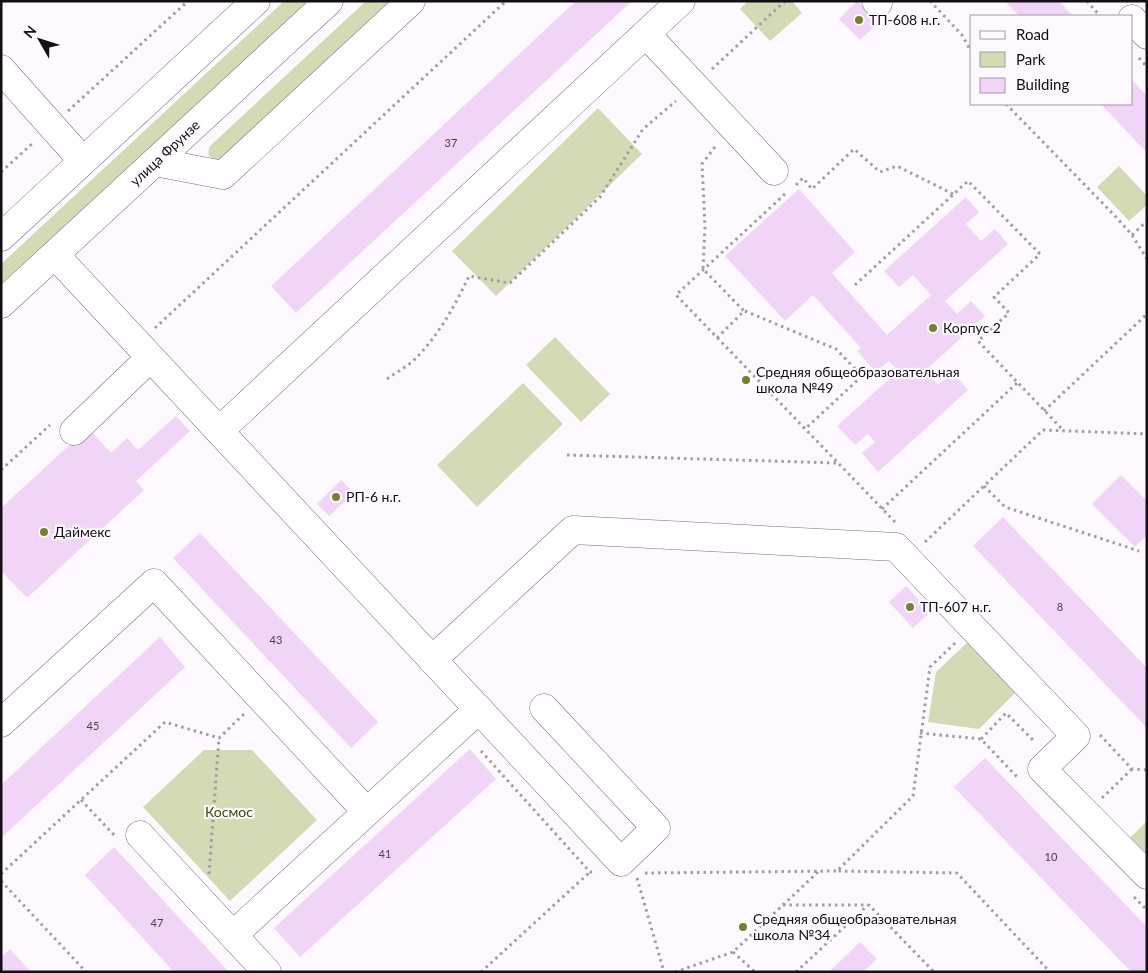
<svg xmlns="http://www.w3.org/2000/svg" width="1148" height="973" font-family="Lato,sans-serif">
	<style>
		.green { fill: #d4dbb4 }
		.building { fill: #f0d5f6 }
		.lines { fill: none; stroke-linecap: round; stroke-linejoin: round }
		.minor-casing { stroke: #806b84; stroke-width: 29 }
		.major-casing { stroke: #806b84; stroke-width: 29 }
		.path { stroke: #a29da4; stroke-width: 3; stroke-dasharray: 2.5 4; stroke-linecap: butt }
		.minor { stroke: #fff; stroke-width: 28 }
		.major { stroke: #fff; stroke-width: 28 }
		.poi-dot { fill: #76802c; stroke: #fdf9fe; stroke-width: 2 }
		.labels { text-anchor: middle; stroke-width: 4.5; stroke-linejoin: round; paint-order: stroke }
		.number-label { font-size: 11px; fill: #4c404f }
		.poi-label { font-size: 14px; fill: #150e17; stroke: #fdf9fe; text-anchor: start }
		.street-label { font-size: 14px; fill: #150e17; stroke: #fdf9fe }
		.park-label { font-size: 14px; fill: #404604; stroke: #fdf9fe }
	</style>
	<rect width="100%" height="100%" fill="#fdf9fe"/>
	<g class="green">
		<polygon points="284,1 311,1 1,287 1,264"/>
		<path d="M366,1H392L222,159C212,162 205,155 210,146Z"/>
		<polygon points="748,1 792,1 802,13 770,41 740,9"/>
		<polygon points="598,108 642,154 496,296 452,251"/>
		<polygon points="1119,166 1147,196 1147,205 1129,221 1097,187"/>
		<polygon points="555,337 610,394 581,422 526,365"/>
		<polygon points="523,383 563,424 477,507 437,465"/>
		<polygon points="970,640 1017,691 979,729 928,722 936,672"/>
		<polygon points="204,750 252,750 317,820 230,901 143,807"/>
		<polygon points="1147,821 1147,861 1127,841"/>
	</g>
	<g class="building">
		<polygon points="576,1 632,1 296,313 271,286"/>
		<polygon points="857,1 879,22 860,40 839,19"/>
		<polygon points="1005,1 1059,1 1073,16 1019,16"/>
		<polygon points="1132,80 1147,96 1147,153 1101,104 1132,104"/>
		<polygon points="799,189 855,252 832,273 887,335 931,295 913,275 899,287 884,271 966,197 979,212 966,224 981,241 995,229 1008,244 945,301 957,314 971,301 985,316 925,371 938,385 953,373 968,390 878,472 862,453 875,442 868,434 855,445 837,426 898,371 889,361 876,372 857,351 861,348 813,295 785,321 725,256"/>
		<polygon points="176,416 190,431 136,481 144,490 27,598 1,571 1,508 88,428 111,453 127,438 138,450"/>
		<polygon points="1121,475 1147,501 1147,535 1135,547 1092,504"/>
		<polygon points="341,480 354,493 329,516 317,504"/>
		<polygon points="1003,517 1147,668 1147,728 973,546"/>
		<polygon points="200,533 378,722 351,748 173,558"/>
		<polygon points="906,586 930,612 913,628 889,602"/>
		<polygon points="160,637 185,667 1,838 1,785"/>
		<polygon points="470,749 496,779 300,957 274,928"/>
		<polygon points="985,758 1147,927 1147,968 1143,972 1131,972 954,787"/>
		<polygon points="114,847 229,972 174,972 85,875"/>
		<polygon points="860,942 877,959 863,972 829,972"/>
		<polygon points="10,949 31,972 1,972 1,957"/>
	</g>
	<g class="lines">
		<defs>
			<g id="minor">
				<polyline points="876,1 878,3"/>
				<polyline points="1132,19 1147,35"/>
				<polyline points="646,34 774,171"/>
				<polyline points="1,69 83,161"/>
				<polyline points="155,162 223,175 411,1"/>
				<polyline points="55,255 621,862 656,828 544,708"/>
				<polyline points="74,431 150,358"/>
				<polyline points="219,431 681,1"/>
				<polyline points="432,660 573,530 896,547 1076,736 1042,769 1147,875"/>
				<polyline points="1,723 154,583 367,812"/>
				<polyline points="140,835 267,972"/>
				<polyline points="233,935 479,709"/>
			</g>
			<g id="major">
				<polyline points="1,237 256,1"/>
				<polyline points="1,304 329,1"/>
			</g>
		</defs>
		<use href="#minor" class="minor-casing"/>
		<use href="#major" class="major-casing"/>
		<g class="path">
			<polyline points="930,1 962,35 972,53"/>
			<polyline points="1087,1 1100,16"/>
			<polyline points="1139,58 1147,67"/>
			<polyline points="712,69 785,1"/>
			<polyline points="1006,104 1117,218 1132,235 1147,259"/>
			<polyline points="68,111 188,1"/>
			<polyline points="1,172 34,142"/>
			<polyline points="796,185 803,178 812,189 854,149 880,172 897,166 953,194"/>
			<polyline points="785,194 676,295 896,523"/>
			<polyline points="1132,235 1147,221"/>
			<polyline points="855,285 968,181 1040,254 994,297 1009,313 978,341 1063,430"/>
			<polyline points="745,311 836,349 862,376 805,429"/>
			<polyline points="155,328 506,1"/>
			<polyline points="717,338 744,311 703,269 705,227 702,164 717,144"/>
			<path d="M387,379C395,373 405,368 413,361C437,338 455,306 469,276L510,283L600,197L643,129L676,101"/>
			<polyline points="1044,411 1147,314"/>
			<polyline points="567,455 837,463"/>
			<polyline points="1,470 50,425"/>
			<polyline points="984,486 1005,507 1139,551"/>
			<polyline points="882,509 1017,383"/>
			<polyline points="925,542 1043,430 1147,434"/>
			<polyline points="955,643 930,667 913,796 837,871 957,873 1050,972"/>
			<polyline points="920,733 981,739 1018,778"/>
			<polyline points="1100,735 1132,769 1147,770"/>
			<polyline points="981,739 1006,713 1035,742"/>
			<polyline points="481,751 590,872 596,872"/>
			<polyline points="1102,798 1132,769"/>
			<polyline points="81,800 115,836"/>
			<polyline points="645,873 837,871"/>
			<polyline points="1,874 165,722 219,738 244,714"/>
			<polyline points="209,874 219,738"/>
			<polyline points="637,878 664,972"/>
			<polyline points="1,881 86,972"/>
			<polyline points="1134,897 1147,910"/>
			<polyline points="783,905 869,905 934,972"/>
			<polyline points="733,952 755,972"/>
			<polyline points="481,972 590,872"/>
			<polyline points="675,972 733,952 818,872"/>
			<polyline points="796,972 868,905"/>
		</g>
		<use href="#minor" class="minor"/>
		<use href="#major" class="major"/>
	</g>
	<g class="poi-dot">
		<circle cx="859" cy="20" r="5"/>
		<circle cx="933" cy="328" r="5"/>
		<circle cx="746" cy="380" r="5"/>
		<circle cx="336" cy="497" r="5"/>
		<circle cx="44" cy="532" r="5"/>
		<circle cx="910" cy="607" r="5"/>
		<circle cx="743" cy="927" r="5"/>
	</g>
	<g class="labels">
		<g class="number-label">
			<text x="451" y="147">37</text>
			<text x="1060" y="611">8</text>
			<text x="276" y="644">43</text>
			<text x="93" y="730">45</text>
			<text x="385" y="858">41</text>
			<text x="1051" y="861">10</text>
			<text x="157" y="927">47</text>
		</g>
		<g class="poi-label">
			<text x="869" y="25">ТП-608 н.г.</text>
			<text x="943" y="333">Корпус 2</text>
			<text x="756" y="377">Средняя общеобразовательная<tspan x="756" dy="16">школа №49</tspan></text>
			<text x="346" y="502">РП-6 н.г.</text>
			<text x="54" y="537">Даймекс</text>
			<text x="920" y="612">ТП-607 н.г.</text>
			<text x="753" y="924">Средняя общеобразовательная<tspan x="753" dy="16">школа №34</tspan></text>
		</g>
		<g class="street-label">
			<text transform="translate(165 153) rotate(-43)" y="5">улица Фрунзе</text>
		</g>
		<g class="park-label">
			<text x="229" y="817">Космос</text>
		</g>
	</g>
	<rect width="1148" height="973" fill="none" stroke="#150e17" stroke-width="5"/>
	<rect x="970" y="15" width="162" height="90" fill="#fdf9fe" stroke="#a09ba2"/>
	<rect x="980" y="31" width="25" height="8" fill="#ffffff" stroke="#a09ba2"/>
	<text x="1016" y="40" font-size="15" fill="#150e17">Road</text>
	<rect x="980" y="52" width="25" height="15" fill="#d4dbb4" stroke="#a09ba2"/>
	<text x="1016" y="65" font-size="15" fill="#150e17">Park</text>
	<rect x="980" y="78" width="25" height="15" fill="#f0d5f6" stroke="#a09ba2"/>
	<text x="1016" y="90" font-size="15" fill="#150e17">Building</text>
	<g transform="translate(40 40) rotate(309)" stroke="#fdf9fe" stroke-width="4" paint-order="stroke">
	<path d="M0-4L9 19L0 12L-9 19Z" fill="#150e17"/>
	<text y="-8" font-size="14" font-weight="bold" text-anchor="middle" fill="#150e17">N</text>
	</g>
</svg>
